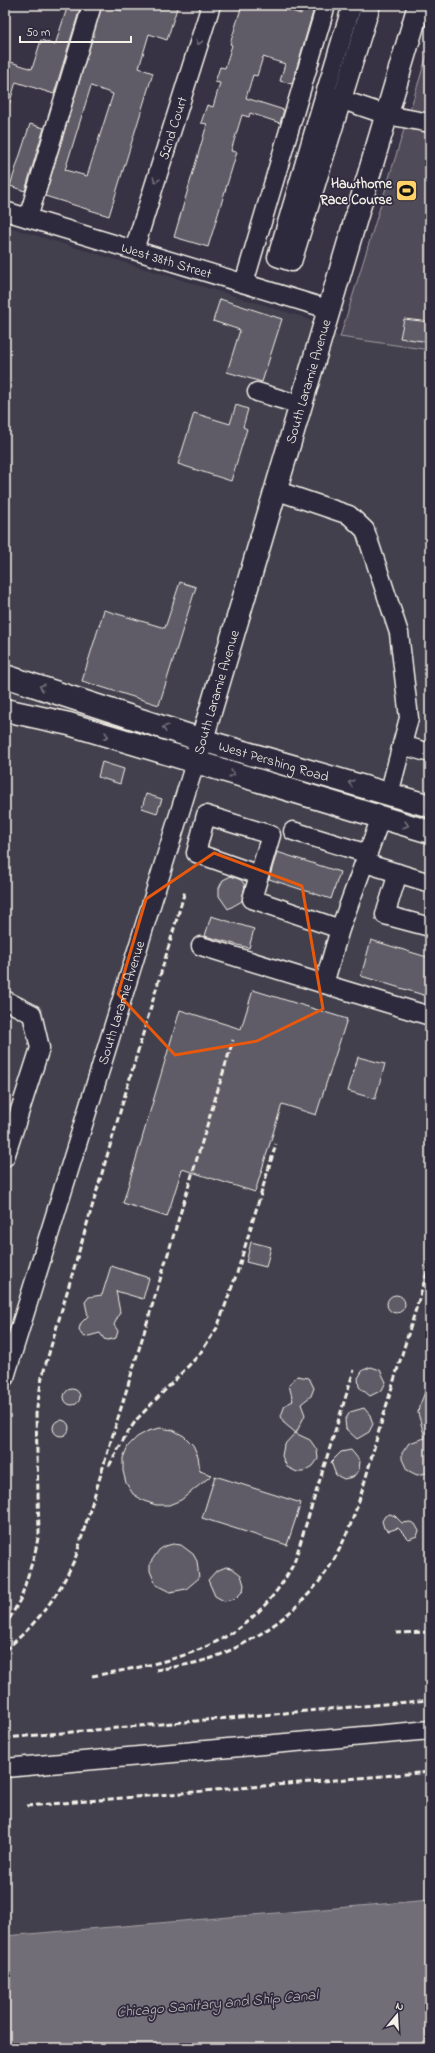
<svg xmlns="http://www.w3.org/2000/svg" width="435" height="2053" font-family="'Indie Flower',sans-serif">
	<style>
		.built { fill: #433f4e }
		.green { fill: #504b59; stroke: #a29ea0 }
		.water { fill: #726e77; stroke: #a6a2a4 }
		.building { fill: #5f5c67; stroke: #f4f1e8; fill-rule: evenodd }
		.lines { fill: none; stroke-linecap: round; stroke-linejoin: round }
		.minor-casing { stroke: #f4f1e8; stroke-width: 21 }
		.major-casing { stroke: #f4f1e8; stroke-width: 25 }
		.minor { stroke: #2f2a3d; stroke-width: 18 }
		.major { stroke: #2f2a3d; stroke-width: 22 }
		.rail { stroke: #f4f1e8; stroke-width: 3; stroke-dasharray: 6 3; stroke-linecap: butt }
		.oneway { stroke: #747079 }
		.marked { fill: none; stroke: #e8590c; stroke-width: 3; stroke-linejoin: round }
		.labels { text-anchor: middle; stroke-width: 3.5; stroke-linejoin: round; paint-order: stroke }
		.street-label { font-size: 14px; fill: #f4f1e8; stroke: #2f2a3d }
		.poi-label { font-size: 14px; font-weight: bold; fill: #f4f1e8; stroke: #2f2a3d; text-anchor: end }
		.water-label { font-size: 15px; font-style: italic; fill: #bab6b5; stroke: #2f2a3d }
	</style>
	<rect width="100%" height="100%" fill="#373244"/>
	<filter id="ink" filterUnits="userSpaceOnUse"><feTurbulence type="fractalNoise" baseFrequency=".025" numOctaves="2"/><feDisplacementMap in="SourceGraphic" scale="8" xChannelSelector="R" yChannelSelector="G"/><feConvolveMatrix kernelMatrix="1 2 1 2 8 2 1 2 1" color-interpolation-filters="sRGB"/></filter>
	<g filter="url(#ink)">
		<polygon class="built" points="5,226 303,317 340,337 430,350 430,1900 5,1936"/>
		<polygon class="green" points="430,45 430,350 340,337"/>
		<polygon class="water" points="430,1900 430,2048 5,2048 5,1936"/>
		<g class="building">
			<polygon points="68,5 81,5 54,94 16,82 8,108 5,107 5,60 32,69 41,40 55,45"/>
			<path d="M102,5L122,11L123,5H178L167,40L149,34L139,68L153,73L109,216L45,196ZM91,86L113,94L87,176L65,170Z"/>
			<polygon points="242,5 271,5 301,14 304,5 315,5 292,84 280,81 285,64 263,57 257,76 253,75 246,98 284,110 280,123 250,113 249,117 242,115 231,151 237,152 208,247 174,237 207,124 201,123 207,105 213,107 220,83 215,82 220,67 225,68 232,45 230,44"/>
			<polygon points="30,124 44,128 25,191 10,186"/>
			<polygon points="220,299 282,319 262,382 227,372 240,330 213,321"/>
			<polygon points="404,319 430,322 430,342 400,338"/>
			<polygon points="236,405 248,409 243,427 247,429 231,481 178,464 194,413 230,424"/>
			<polygon points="180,582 196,587 159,705 82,681 104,610 165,628"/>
			<polygon points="102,762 124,769 120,784 98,777"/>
			<polygon points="146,794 162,799 157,813 142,808"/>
			<polygon points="277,852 340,872 331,899 269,879"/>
			<polygon points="231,876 241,880 245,885 242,901 228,909 219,896 219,888 223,880"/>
			<polygon points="211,916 254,929 249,948 205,936"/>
			<polygon points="371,940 430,958 430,997 361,976"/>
			<polygon points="253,990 347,1019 316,1115 282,1104 255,1192 182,1169 167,1217 123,1203 180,1010 241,1029"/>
			<polygon points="358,1057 385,1064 375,1099 348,1091"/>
			<polygon points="251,1242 271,1247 266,1267 246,1262"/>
			<polygon points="111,1266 149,1278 143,1299 116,1291 120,1312 114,1325 118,1331 116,1338 108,1340 104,1339 100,1333 85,1337 81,1334 79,1329 81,1323 88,1316 85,1302 89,1297 102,1295"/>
			<circle cx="396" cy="1304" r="9"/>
			<polygon points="371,1367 380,1370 386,1382 382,1390 370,1396 359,1387 358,1378 363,1370"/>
			<polygon points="297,1376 309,1378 314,1388 311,1396 301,1404 305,1415 296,1433 284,1423 281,1416 285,1405 293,1401 289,1385"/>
			<polygon points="430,1380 430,1472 417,1475 407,1470 402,1459 402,1453 409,1443 425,1438 418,1413 419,1407"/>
			<circle cx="72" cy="1397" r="8"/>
			<polygon points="364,1408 370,1415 373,1424 369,1432 357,1439 346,1429 345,1420 350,1412"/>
			<circle cx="61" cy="1428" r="8"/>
			<polygon points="160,1428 173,1430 184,1436 193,1445 198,1456 200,1471 212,1475 181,1500 169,1505 156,1505 144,1501 133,1494 126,1483 123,1471 123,1458 128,1446 137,1437 148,1431"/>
			<polygon points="295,1433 310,1440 317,1450 318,1459 313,1466 303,1472 297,1472 287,1467 282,1456 284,1445"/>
			<polygon points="351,1450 360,1461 359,1470 353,1477 344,1479 336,1475 331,1462 341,1452"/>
			<polygon points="215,1476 301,1503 287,1545 202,1518"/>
			<polygon points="390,1514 395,1516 402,1523 410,1522 415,1524 419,1531 417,1536 409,1539 398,1528 389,1531 384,1528 382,1521 385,1516"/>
			<polygon points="173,1544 181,1545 193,1554 197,1561 199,1578 186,1589 170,1592 156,1585 150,1571 150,1563 159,1550 165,1546"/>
			<polygon points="226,1567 232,1568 241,1575 244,1585 243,1591 235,1599 224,1601 215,1596 208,1580 216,1571"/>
		</g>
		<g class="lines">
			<defs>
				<g id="minor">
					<polyline points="352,5 325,94 387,115 430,123"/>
					<polyline points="325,94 277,257 292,262 371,5"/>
					<path id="s1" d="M5,211L328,309"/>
					<polyline points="28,218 92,5"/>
					<path id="s2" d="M134,250L211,5"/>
					<polyline points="244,283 326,5"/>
					<polyline points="257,392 300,405"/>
					<polyline points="275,490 349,515 365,530 399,633 409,718 389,794"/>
					<polyline points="402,745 430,753"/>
					<polyline points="293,831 368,854"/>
					<polyline points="365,863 430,883"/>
					<polyline points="398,873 385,915 430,927"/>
					<polyline points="259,875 196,853 206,815 271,835 252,899 340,929 381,817"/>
					<polyline points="340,929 324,984 430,1016"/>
					<polyline points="201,946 324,984"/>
					<polyline points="5,1000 32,1014 40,1048 5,1157"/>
					<path id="s3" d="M5,1377L195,763"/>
					<polyline points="5,1768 430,1730"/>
				</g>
				<g id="major">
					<path id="s4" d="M5,676L202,740L430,806"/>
					<polyline points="5,710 69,724 430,832"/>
					<path id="s5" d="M195,763L419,5"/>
				</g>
			</defs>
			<use href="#minor" class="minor-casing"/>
			<use href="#major" class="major-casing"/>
			<use href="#minor" class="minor"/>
			<use href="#major" class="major"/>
			<g class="rail">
				<polyline points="109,1466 126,1435 137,1419 199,1355 217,1328 237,1273 276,1144"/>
				<polyline points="5,1627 21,1598 35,1553 39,1533 36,1414 42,1377 185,891"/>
				<polyline points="396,1633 430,1632"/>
				<path d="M5,1650C37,1624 60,1594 76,1556L233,1040"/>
				<path d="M156,1670C174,1667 194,1664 212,1658C265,1638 315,1600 340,1548C358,1513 367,1472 378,1434C395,1376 413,1319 430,1263"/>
				<path d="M92,1676C178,1661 250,1647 294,1563L354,1370"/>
				<polyline points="5,1738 430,1700"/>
				<polyline points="27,1806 430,1772"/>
			</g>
		</g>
		<defs><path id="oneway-chevron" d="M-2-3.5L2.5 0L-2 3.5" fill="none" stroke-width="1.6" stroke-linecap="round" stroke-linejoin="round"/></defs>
		<g class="oneway">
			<use href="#oneway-chevron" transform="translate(199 42) rotate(107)"/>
			<use href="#oneway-chevron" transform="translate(156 180) rotate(107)"/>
			<use href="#oneway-chevron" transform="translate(42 687) rotate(-163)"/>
			<use href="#oneway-chevron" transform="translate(165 728) rotate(-161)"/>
			<use href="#oneway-chevron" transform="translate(106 736) rotate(17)"/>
			<use href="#oneway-chevron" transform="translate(232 774) rotate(16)"/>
			<use href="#oneway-chevron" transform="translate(351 783) rotate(-164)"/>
			<use href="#oneway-chevron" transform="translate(406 825) rotate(17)"/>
		</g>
	</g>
	<path class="marked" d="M214,853L302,886L323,1009L257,1041L175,1055L118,994L146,899Z"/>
	<defs>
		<symbol id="stadium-square" viewBox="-11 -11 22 22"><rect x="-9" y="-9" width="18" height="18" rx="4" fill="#ffd166" stroke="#2f2a3d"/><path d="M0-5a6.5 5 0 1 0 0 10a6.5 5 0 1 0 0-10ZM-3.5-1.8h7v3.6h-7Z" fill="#111"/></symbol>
	</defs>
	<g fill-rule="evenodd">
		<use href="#stadium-square" x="394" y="178" width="25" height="25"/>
	</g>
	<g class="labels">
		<g class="street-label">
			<text dy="5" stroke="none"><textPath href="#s2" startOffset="128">52nd Court</textPath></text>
			<text dy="5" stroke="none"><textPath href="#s1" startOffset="169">West 38th Street</textPath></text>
			<text dy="5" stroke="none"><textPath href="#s5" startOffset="398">South Laramie Avenue</textPath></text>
			<text dy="5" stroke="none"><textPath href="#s5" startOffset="74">South Laramie Avenue</textPath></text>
			<text dy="5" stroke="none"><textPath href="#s4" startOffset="282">West Pershing Road</textPath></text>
			<text dy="5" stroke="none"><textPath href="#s3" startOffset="392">South Laramie Avenue</textPath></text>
		</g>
		<g class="poi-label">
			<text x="392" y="188">Hawthorne<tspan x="392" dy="16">Race Course</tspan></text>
		</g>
		<g class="water-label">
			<text transform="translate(217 2003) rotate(-5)" y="5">Chicago Sanitary and Ship Canal</text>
		</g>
	</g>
	<rect width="435" height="2053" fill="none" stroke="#2f2a3d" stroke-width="20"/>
	<rect x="10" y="10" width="415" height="2033" fill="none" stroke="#f4f1e8" stroke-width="1.5" filter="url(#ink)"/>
	<g transform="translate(397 2015) rotate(18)" stroke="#2f2a3d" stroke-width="3" paint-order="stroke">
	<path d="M0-3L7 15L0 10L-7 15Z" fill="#f4f1e8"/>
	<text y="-6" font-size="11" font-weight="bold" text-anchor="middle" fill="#f4f1e8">N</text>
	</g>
	<path d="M20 36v6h111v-6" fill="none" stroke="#f4f1e8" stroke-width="2"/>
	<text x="26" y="36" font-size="12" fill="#f4f1e8" stroke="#2f2a3d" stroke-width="3" paint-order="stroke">50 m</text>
</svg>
